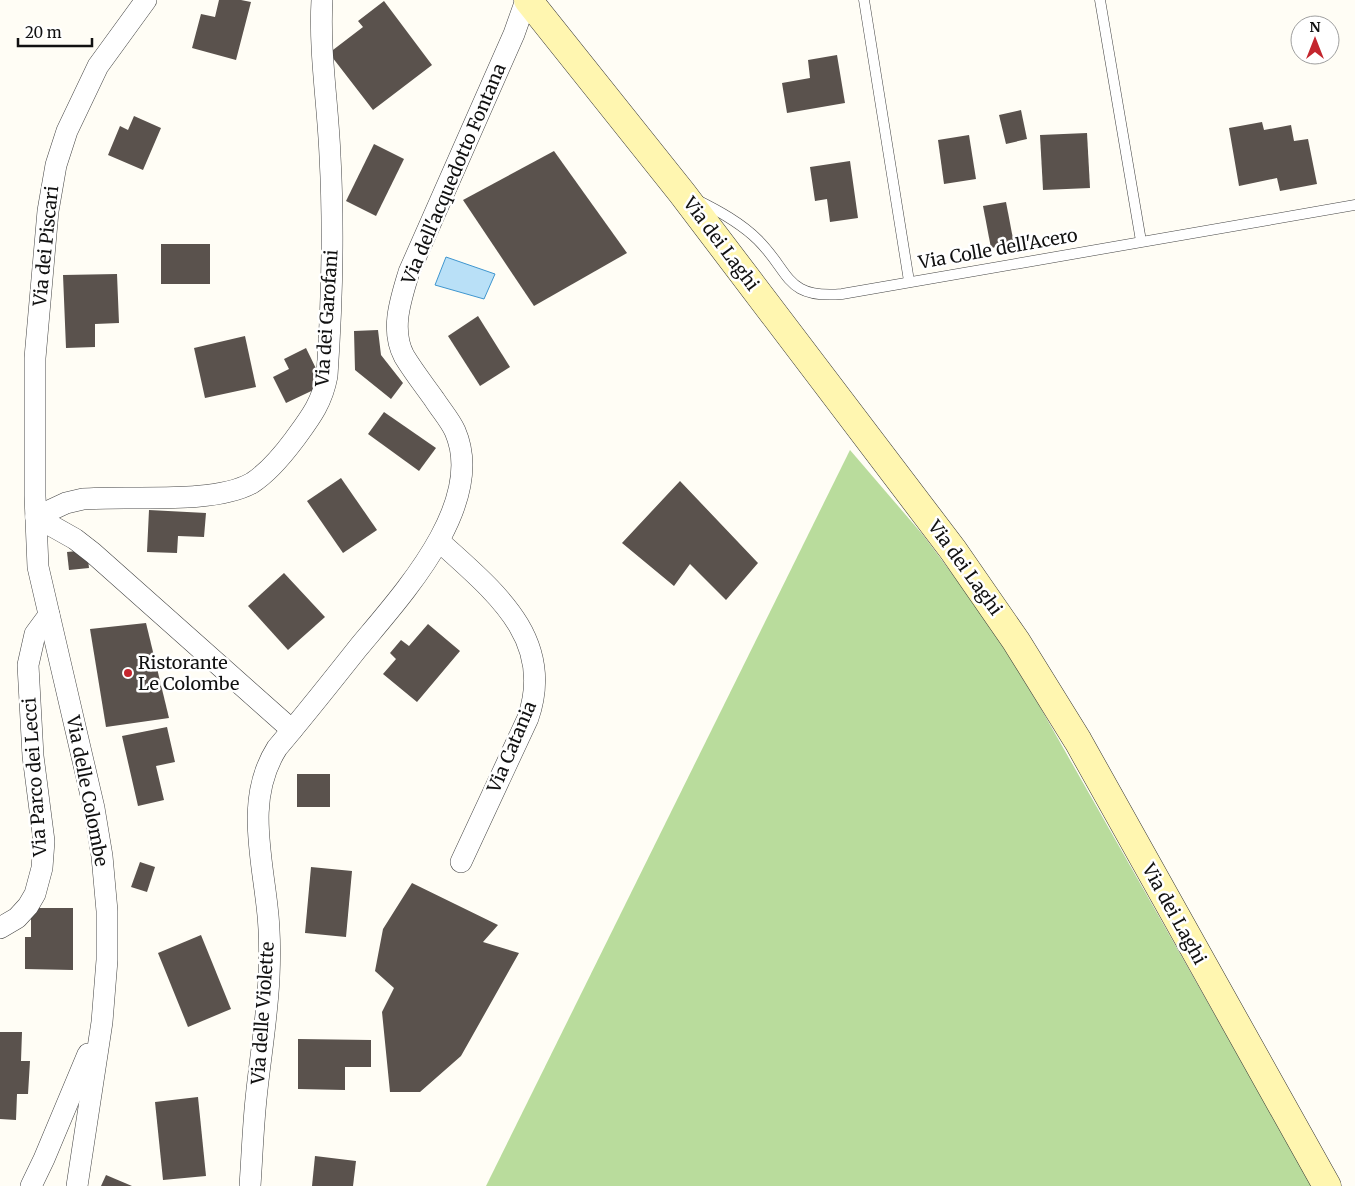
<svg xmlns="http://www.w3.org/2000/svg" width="1355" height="1186" font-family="Merriweather,serif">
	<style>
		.forest { fill: #b9dc9c }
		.water { fill: #b9e0f7; stroke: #3f96cf }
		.building { fill: #5a524d }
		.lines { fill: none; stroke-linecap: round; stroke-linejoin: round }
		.service-casing { stroke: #444; stroke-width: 11 }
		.minor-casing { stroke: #444; stroke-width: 22 }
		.secondary-casing { stroke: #333; stroke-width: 29 }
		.service { stroke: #fff; stroke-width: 10 }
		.minor { stroke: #fff; stroke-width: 21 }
		.secondary { stroke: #fff6b0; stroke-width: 28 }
		.poi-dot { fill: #c4262e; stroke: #fff; stroke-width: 2 }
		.labels { text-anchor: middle; stroke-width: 5; stroke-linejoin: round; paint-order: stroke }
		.street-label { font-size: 18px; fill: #111; stroke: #fff }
		.poi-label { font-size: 18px; fill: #111; stroke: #fff; text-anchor: start }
	</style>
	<rect width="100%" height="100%" fill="#fffdf5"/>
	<polygon class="forest" points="850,450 923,535 974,603 991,627 1040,707 1312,1186 486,1186"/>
	<polygon class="water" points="446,257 495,274 484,299 435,285"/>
	<g class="building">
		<polygon points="219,0 241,0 251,2 236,60 192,48 201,14 215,17"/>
		<polygon points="384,1 432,65 373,110 329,53 363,27 358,21"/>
		<polygon points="837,55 845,103 787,113 782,83 810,78 808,60"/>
		<polygon points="1021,110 1027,139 1006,144 999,115"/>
		<polygon points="134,116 161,128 143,170 108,155 120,126 128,130"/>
		<polygon points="1262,122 1264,130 1291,125 1294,141 1308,139 1317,184 1280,191 1277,178 1239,186 1229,128"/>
		<polygon points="1087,133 1090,188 1043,190 1040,135"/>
		<polygon points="969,135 976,179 944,184 938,140"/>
		<polygon points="374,144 404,159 376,216 346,201"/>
		<polygon points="554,151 627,253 534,306 463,200"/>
		<polygon points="850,161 858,218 830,222 827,199 815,201 810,167"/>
		<polygon points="1006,202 1014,244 991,248 983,206"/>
		<rect x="161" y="244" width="49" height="40"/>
		<polygon points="117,274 119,323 95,324 95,347 66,348 63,275"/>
		<polygon points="478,316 510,367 480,386 448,336"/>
		<polygon points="378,330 381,355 403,383 391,399 355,370 354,331"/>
		<polygon points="245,336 256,387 205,398 194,348"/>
		<polygon points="306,348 324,385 286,403 273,377 289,369 284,359"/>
		<polygon points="384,412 436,448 419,471 368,434"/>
		<polygon points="341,478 377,530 343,553 307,501"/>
		<polygon points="680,481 758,563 726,600 690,564 674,586 622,543"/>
		<polygon points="149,510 206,513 204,537 178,536 177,553 147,552"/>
		<polygon points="87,550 89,568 69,570 67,552"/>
		<polygon points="284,573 325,617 288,650 248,606"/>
		<polygon points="146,623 169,718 106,727 90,629"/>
		<polygon points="428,624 460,651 417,702 383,674 396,659 390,653 401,640 409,646"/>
		<polygon points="167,727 175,762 156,766 164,800 138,806 122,736"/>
		<rect x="297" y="774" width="33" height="33"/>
		<polygon points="140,862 155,867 147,892 131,887"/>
		<polygon points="311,867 352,871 346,937 305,933"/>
		<polygon points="412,883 498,925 483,942 519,953 461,1056 420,1092 390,1092 382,1012 394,988 375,971 383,929"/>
		<polygon points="31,908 73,908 73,970 25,969 25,937 31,937"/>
		<polygon points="201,935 231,1009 188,1027 158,953"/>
		<polygon points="0,1032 22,1032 21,1061 30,1061 28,1094 17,1094 16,1120 0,1119"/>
		<polygon points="298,1039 371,1040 371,1067 345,1067 345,1090 298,1089"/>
		<polygon points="198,1097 206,1176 163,1180 155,1102"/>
		<polygon points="315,1156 356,1161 353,1186 312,1186"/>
		<polygon points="106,1175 132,1186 101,1186"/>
	</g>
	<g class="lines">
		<defs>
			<g id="service">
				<polyline points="864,0 909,281"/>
				<polyline points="1100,0 1141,241"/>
				<path d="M697,200C719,211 741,223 758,240C791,273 785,299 842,294L1355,205"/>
			</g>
			<g id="minor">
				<path d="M36,517L66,503L83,499C128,495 213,505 252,483C269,472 282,456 294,440C310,418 322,403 327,376C332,303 334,229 330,156C328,104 319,52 322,0"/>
				<polyline points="36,517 75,539 93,553 292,730"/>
				<path d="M439,541C491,589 556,637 528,718L461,862"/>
				<polyline points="0,928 17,918 28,906 35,894 42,868 44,841 33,756 28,665 35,634 49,615"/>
				<polyline points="31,1186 44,1159 88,1054"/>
				<polyline points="77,1186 102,1022 107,960 107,911 102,856 94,808 38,567 35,496 35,358 48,211 56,165 67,131 98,66 146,0"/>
				<path d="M250,1186C252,1157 253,1128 256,1099C260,1059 267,1019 269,978C270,955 270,930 267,906C261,852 246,797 277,748C305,715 331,682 358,648C401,596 487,504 455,431C450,420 441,410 434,399C424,385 413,371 404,356C390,329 401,299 409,272L514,34L526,0"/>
			</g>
			<polyline id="secondary" points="528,0 682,193 953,550 1016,641 1078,741 1327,1186"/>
		</defs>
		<use href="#service" class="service-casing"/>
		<use href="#minor" class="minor-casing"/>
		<use href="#secondary" class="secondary-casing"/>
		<use href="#service" class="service"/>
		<use href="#minor" class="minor"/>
		<use href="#secondary" class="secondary"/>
	</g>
	<circle class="poi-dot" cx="128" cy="673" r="5"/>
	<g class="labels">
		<g class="street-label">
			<text transform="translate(454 174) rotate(-67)" y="6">Via dell'acquedotto Fontana</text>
			<text transform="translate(721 244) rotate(53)" y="6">Via dei Laghi</text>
			<text transform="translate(46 246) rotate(-84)" y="6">Via dei Piscari</text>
			<text transform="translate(998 249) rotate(-10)" y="6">Via Colle dell'Acero</text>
			<text transform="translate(327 318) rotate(-86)" y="6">Via dei Garofani</text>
			<text transform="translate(965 568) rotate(54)" y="6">Via dei Laghi</text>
			<text transform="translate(512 747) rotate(-67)" y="6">Via Catania</text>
			<text transform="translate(35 777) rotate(-94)" y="6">Via Parco dei Lecci</text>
			<text transform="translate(87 791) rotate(79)" y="6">Via delle Colombe</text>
			<text transform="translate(1174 914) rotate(61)" y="6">Via dei Laghi</text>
			<text transform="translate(263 1013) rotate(-86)" y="6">Via delle Violette</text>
		</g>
		<g class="poi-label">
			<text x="138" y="669">Ristorante<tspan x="138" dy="21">Le Colombe</tspan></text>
		</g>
	</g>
	<g transform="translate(1315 40)"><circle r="24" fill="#ffffff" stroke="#a0a0a0"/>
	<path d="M0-4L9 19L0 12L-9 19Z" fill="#c4262e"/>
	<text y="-8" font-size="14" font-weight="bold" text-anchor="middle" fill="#111111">N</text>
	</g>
	<path d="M18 38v8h74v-8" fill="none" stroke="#111111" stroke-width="2.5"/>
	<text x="25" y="38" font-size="15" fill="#111111" stroke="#ffffff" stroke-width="4" paint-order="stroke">20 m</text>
</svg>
